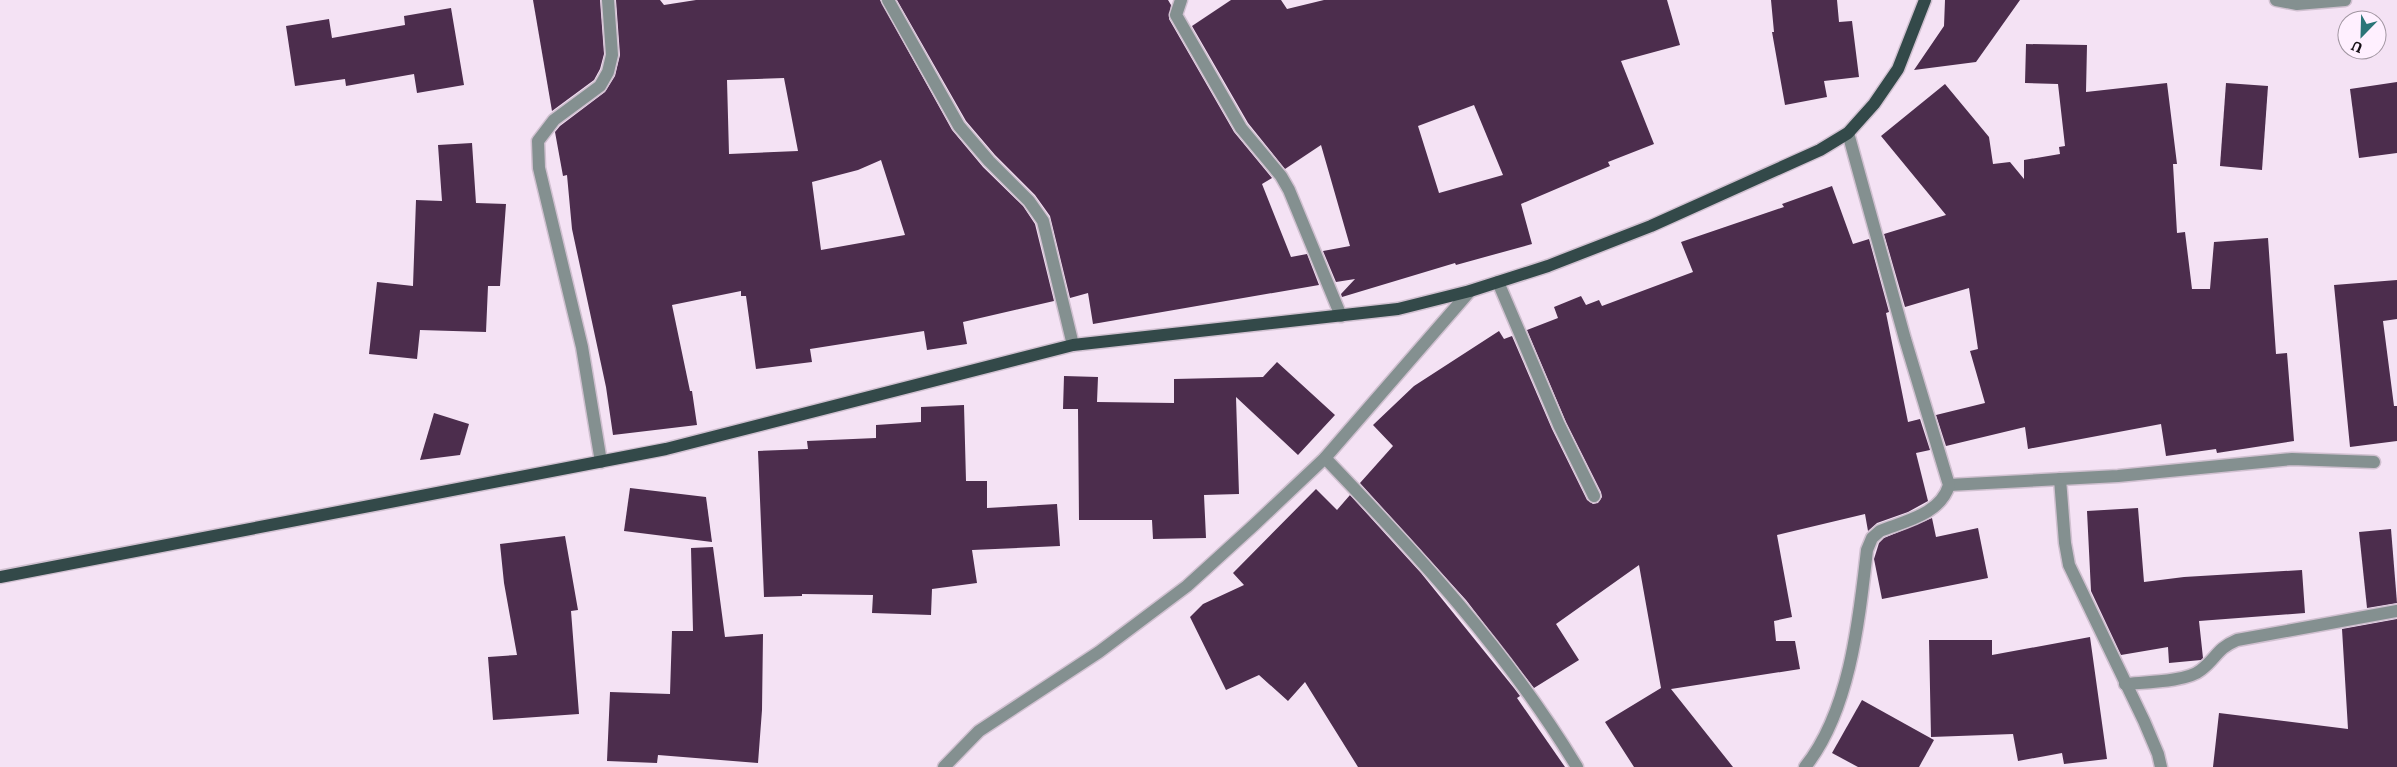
<svg xmlns="http://www.w3.org/2000/svg" width="2397" height="767" font-family="Literata,serif">
	<style>
		.building { fill: #4c2d4d; fill-rule: evenodd }
		.lines { fill: none; stroke-linecap: round; stroke-linejoin: round }
		.minor-casing { stroke: #d0c0d0; stroke-width: 15 }
		.primary-casing { stroke: #d0c0d0; stroke-width: 15 }
		.minor { stroke: #849090; stroke-width: 12 }
		.primary { stroke: #334949; stroke-width: 12 }
	</style>
	<rect width="100%" height="100%" fill="#f4e2f4"/>
	<g class="building">
		<polygon points="533,0 600,0 604,54 600,69 594,80 552,111"/>
		<path d="M616,0H660L664,5L696,0H880L952,130L983,167L1023,206L1035,224L1054,301L963,322L967,344L927,350L924,331L810,349L812,362L756,369L746,296H741V291L672,305L690,391H692L697,425L613,435L606,387L572,229L567,175L563,176L555,132L560,126L605,92L615,76L620,55ZM784,78L798,151L729,154L727,80ZM881,160L905,235L821,250L812,182L858,170Z"/>
		<polygon points="897,0 1168,0 1171,5 1169,19 1234,132 1272,178 1262,184 1291,257 1307,254 1319,285 1093,324 1088,293 1070,298 1050,216 1035,195 995,155 966,121"/>
		<path d="M1231,0H1281L1287,9L1324,0H1667L1680,45L1621,61L1654,144L1608,162L1610,166L1521,204L1532,244L1456,265L1455,263L1342,297L1341,294L1355,279L1336,282L1323,251L1350,246L1321,145L1285,169L1248,123L1192,26ZM1474,105L1503,175L1439,193L1418,126Z"/>
		<polygon points="1771,0 1837,0 1839,22 1852,21 1859,77 1824,81 1827,97 1785,105 1772,32 1774,32"/>
		<polygon points="1945,0 2020,0 1976,62 1914,70 1944,26"/>
		<polygon points="451,8 464,85 417,93 414,74 346,86 345,79 295,86 286,26 329,19 332,38 405,25 404,16"/>
		<polygon points="2026,44 2087,45 2086,92 2167,83 2177,164 2173,164 2177,233 2185,232 2192,289 2210,289 2214,242 2268,238 2276,354 2287,353 2294,441 2217,453 2216,449 2166,456 2161,424 2028,449 2025,427 1946,446 1936,415 1985,403 1970,351 1978,349 1969,288 1905,307 1884,234 1946,215 1881,136 1945,84 1989,137 1993,164 2010,162 2024,179 2024,160 2060,154 2059,147 2065,146 2058,84 2025,83"/>
		<polygon points="2397,82 2397,153 2359,158 2350,89"/>
		<polygon points="2226,83 2268,86 2262,170 2220,166"/>
		<polygon points="472,143 476,203 506,204 500,286 488,286 486,332 420,330 417,359 369,354 377,282 413,286 416,200 442,201 438,145"/>
		<polygon points="1832,186 1853,244 1869,239 1889,312 1886,313 1908,422 1920,419 1930,450 1916,453 1928,501 1908,512 1877,523 1868,531 1865,514 1777,535 1792,617 1774,621 1776,641 1795,641 1800,669 1671,689 1733,767 1634,767 1605,722 1661,688 1639,565 1556,624 1579,660 1534,688 1466,600 1360,483 1393,446 1373,425 1414,386 1499,331 1504,339 1512,336 1552,429 1587,500 1593,504 1598,503 1602,497 1601,492 1566,422 1527,330 1558,318 1554,307 1581,296 1586,305 1599,300 1602,306 1693,272 1681,242 1784,207 1782,204"/>
		<polygon points="2397,280 2397,319 2383,321 2394,406 2397,406 2397,441 2350,447 2334,285"/>
		<polygon points="1277,362 1335,415 1298,455 1236,397 1239,494 1204,495 1206,538 1153,539 1152,520 1079,520 1078,409 1063,409 1064,376 1098,377 1097,402 1174,403 1174,379 1263,377"/>
		<polygon points="964,405 966,481 987,481 987,508 1057,504 1060,546 972,550 977,583 932,589 931,615 872,613 873,595 802,594 802,596 764,597 758,451 808,449 807,441 876,438 876,425 921,422 921,407"/>
		<polygon points="434,413 469,424 460,455 420,460"/>
		<polygon points="630,488 706,497 712,542 624,531"/>
		<polygon points="1316,489 1337,510 1350,495 1421,573 1514,688 1520,696 1517,698 1565,767 1358,767 1305,682 1288,701 1259,675 1226,690 1190,617 1203,604 1244,585 1233,573"/>
		<polygon points="2138,508 2144,582 2184,577 2302,570 2305,613 2199,621 2203,658 2201,660 2169,663 2168,647 2121,655 2091,591 2087,511"/>
		<polygon points="1932,518 1936,537 1978,528 1988,578 1882,599 1874,559 1879,543 1884,538"/>
		<polygon points="2391,529 2397,603 2367,608 2359,532"/>
		<polygon points="565,536 578,610 571,611 579,714 493,720 488,657 517,655 504,583 500,544"/>
		<polygon points="713,547 725,637 763,634 762,710 758,763 658,755 657,763 607,761 610,692 670,694 672,631 693,631 691,548"/>
		<polygon points="2397,619 2397,767 2213,767 2219,713 2348,729 2342,629"/>
		<polygon points="2090,637 2107,759 2064,764 2062,753 2018,761 2013,734 1931,737 1929,640 1992,640 1992,655"/>
		<polygon points="1862,700 1934,740 1919,767 1858,767 1832,753"/>
	</g>
	<g class="lines">
		<defs>
			<g id="minor">
				<polyline points="888,0 959,126 989,161 1029,201 1043,221 1073,345"/>
				<polyline points="1181,0 1176,15 1241,128 1281,176 1289,190 1341,316"/>
				<polyline points="2276,0 2297,4 2345,0"/>
				<polyline points="1498,282 1559,425 1594,496"/>
				<path d="M1325,458C1419,556 1506,650 1577,767"/>
				<polyline points="601,462 582,347 539,168 538,141 554,120 600,86 608,72 612,55 608,0"/>
				<polyline points="2060,479 2065,543 2069,565 2144,721 2158,754 2161,767"/>
				<polyline points="1949,485 2118,476 2292,459 2374,462"/>
				<path d="M2125,684C2144,682 2187,682 2201,670C2217,658 2216,649 2237,640L2397,611"/>
				<polyline points="944,767 979,731 1099,652 1187,586 1254,525 1325,458 1470,291"/>
				<path d="M1805,767C1850,711 1859,620 1867,550L1872,538L1880,531C1905,521 1941,514 1949,485L1905,339L1848,133"/>
			</g>
			<polyline id="primary" points="0,577 666,449 1073,345 1398,309 1470,291 1548,266 1651,226 1820,150 1848,133 1874,104 1898,69 1925,0"/>
		</defs>
		<use href="#minor" class="minor-casing"/>
		<use href="#primary" class="primary-casing"/>
		<use href="#minor" class="minor"/>
		<use href="#primary" class="primary"/>
	</g>
	<g transform="translate(2362 35) rotate(203)"><circle r="24" fill="#fff0ff" stroke="#a196a1"/>
	<path d="M0-4L9 19L0 12L-9 19Z" fill="#2b7578"/>
	<text y="-8" font-size="14" font-weight="bold" text-anchor="middle" fill="#150f15">U</text>
	</g>
</svg>
